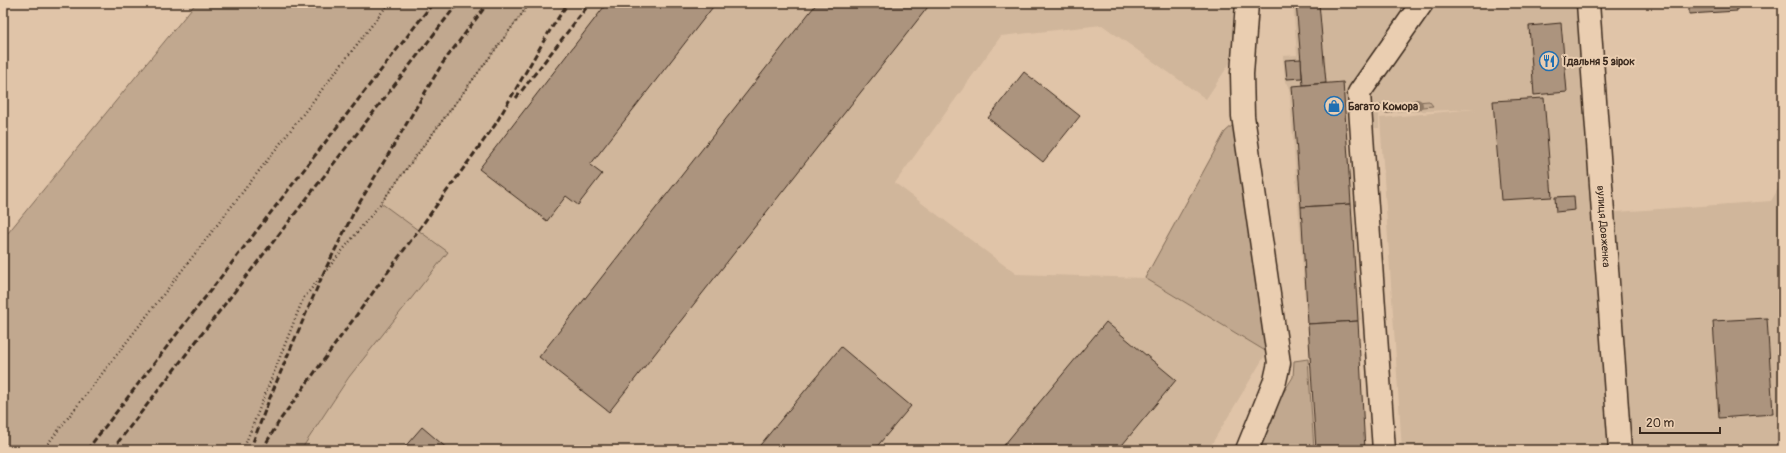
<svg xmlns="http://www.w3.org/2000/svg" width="1786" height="453" font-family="Pangolin,sans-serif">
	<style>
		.built { fill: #d0b69b }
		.green { fill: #c1a88f; stroke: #7e6956 }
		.building { fill: #ac947e; stroke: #3b2a1e }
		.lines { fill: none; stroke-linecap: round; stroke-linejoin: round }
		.minor-casing { stroke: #3b2a1e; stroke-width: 25 }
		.major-casing { stroke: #3b2a1e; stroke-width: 25 }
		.path { stroke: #3b2a1e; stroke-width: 2.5; stroke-dasharray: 1 3; stroke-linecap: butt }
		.minor { stroke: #eaceb1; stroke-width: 22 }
		.major { stroke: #eaceb1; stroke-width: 22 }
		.rail { stroke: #3b2a1e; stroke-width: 3; stroke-dasharray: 6 3; stroke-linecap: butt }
		.tree { fill: #907a65 }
		.labels { text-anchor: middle; stroke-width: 4; stroke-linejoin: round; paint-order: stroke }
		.poi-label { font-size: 11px; font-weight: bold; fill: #3b2a1e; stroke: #eaceb1; text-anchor: start }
		.street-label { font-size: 11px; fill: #3b2a1e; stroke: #eaceb1 }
	</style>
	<rect width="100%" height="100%" fill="#e0c4a8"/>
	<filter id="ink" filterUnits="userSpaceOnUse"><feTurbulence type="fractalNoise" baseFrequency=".025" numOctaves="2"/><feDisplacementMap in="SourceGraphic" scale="8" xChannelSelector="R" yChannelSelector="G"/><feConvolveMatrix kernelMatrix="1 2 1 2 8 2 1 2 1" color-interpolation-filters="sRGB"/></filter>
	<g filter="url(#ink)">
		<g class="built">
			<polygon points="530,3 1234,3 1230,63 1206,99 1102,25 1001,36 895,183 1016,274 1145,278 1267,352 1208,450 301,450 349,378 381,203"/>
			<polygon points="1293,3 1588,3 1603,213 1771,201 1778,189 1783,189 1783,450 1402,450 1380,118 1475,109 1379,113 1379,128 1348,130 1361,320 1307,324 1289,86 1285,82 1283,56 1297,55"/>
		</g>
		<g class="green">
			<polygon points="196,3 530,3 381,203 448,252 349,377 301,450 3,450 3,239"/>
			<polygon points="1429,101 1433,106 1378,111 1380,105"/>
			<polygon points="1243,116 1267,352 1145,278 1225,132"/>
			<polygon points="1308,359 1314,450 1256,450 1270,414 1293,377 1294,361"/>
		</g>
		<g class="building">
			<polygon points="607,3 716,3 590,165 602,174 578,205 566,196 547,221 479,169"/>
			<polygon points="817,3 931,3 609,412 539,357"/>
			<polygon points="1296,3 1319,3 1326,83 1303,85"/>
			<polygon points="1689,3 1737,3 1737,11 1689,14"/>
			<polygon points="1561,23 1567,92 1534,95 1529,26"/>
			<polygon points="1301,59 1302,78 1287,79 1285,60"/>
			<polygon points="1024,72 1080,116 1043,162 988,118"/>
			<polygon points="1343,82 1351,204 1301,207 1292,86"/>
			<polygon points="1544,98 1552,197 1501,200 1493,101"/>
			<polygon points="1574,196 1575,210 1556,212 1555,197"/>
			<polygon points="1351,204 1358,321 1308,324 1301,207"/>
			<polygon points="1767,318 1773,414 1719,418 1713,321"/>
			<polygon points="1358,321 1365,450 1316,450 1308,324"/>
			<polygon points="1106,322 1176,380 1118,450 1000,450"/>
			<polygon points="841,347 911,406 874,450 756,450"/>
			<polygon points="422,427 449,450 402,450"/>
			<polygon points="1758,447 1758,450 1722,450 1722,449"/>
		</g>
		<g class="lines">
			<defs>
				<g id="minor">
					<polyline points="1247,3 1242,74 1243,116 1279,363 1275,381 1247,450"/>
					<polyline points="1384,450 1359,93 1422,3"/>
				</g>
				<g id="major">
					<path id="s1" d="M1588,3L1620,450"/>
				</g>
			</defs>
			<use href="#minor" class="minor-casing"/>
			<use href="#major" class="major-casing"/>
			<g class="path">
				<polyline points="43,450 389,3"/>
				<polyline points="243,450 303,299 381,203 530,3"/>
			</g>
			<use href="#minor" class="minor"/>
			<use href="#major" class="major"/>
			<g class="rail">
				<polyline points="516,98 590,3"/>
				<polyline points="87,450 433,3"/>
				<polyline points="112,450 458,3"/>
				<polyline points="250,450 269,400 287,357 324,272 354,212 442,64 488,3"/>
				<polyline points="262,450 280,420 495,125 549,32 568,3"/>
			</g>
		</g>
		<g class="tree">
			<circle cx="1417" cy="105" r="6"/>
			<circle cx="1388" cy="108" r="6"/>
		</g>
	</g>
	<defs>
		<symbol id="restaurant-ring" viewBox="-11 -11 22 22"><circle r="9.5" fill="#eaceb1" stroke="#1f6fb2" stroke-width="1.5"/><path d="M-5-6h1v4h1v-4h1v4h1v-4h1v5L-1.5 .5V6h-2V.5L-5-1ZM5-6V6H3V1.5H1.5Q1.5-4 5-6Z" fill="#1f6fb2"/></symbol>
		<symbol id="shop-ring" viewBox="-11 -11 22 22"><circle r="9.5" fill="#eaceb1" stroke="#1f6fb2" stroke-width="1.5"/><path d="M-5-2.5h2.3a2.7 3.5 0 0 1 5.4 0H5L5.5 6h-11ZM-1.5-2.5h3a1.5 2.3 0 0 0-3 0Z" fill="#1f6fb2"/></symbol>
	</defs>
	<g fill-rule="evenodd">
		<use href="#restaurant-ring" x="1538" y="50" width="22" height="22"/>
		<use href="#shop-ring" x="1323" y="95" width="22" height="22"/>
	</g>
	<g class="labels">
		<g class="poi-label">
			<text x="1563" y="65">Їдальня 5 зірок</text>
			<text x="1348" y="110">Багато Комора</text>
		</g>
		<g class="street-label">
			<text dy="4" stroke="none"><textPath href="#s1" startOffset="224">вулиця Довженка</textPath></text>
		</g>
	</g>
	<rect width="1786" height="453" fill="none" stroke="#eaceb1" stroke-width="16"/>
	<rect x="8" y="8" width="1770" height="437" fill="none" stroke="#3b2a1e" stroke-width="1.5" filter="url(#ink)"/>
	<path d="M1640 427v6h80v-6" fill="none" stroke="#3b2a1e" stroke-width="2"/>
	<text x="1646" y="427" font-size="12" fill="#3b2a1e" stroke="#eaceb1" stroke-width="3" paint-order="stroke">20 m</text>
</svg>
